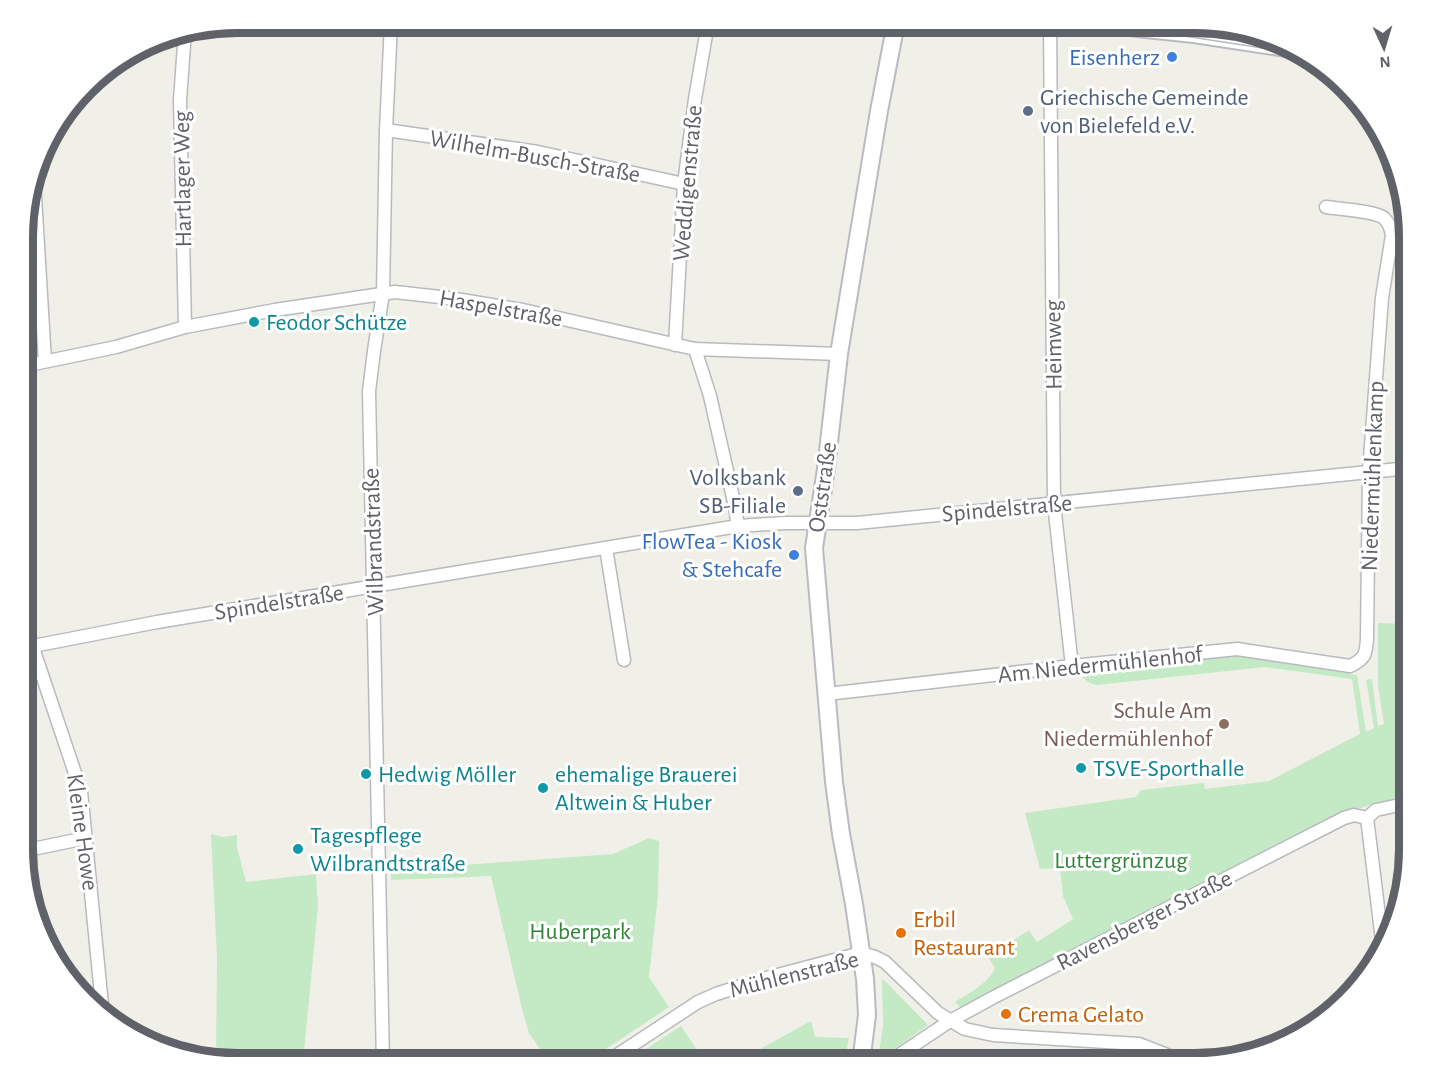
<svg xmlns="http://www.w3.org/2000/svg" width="1432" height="1086" font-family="'Alegreya Sans',sans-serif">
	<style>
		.green { fill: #c3eac5 }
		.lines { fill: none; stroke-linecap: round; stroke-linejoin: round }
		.street-casing { stroke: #b8babe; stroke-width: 15 }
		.secondary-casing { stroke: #b9bbc1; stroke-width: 20 }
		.street { stroke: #fff; stroke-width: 12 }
		.secondary { stroke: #fff; stroke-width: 16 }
		.tram { stroke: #b8b9b9; stroke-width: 1.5 }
		.shop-dot { fill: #3f7fe0; stroke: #fff; stroke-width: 2 }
		.service-dot { fill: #5c6f8a; stroke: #fff; stroke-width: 2 }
		.culture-dot { fill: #0f9aa8; stroke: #fff; stroke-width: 2 }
		.education-dot { fill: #8d6e63; stroke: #fff; stroke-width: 2 }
		.food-dot { fill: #e8710a; stroke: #fff; stroke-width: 2 }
		.labels { text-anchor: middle; stroke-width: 6; stroke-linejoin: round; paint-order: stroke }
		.shop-label { font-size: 24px; fill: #366cbe; stroke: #fff; text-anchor: end }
		.service-label { font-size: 24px; fill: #4e5e75; stroke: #fff; text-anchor: start }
		.street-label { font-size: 24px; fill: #5f6268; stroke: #fff }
		.culture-label { font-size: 24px; fill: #0d838f; stroke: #fff; text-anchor: start }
		.education-label { font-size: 24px; fill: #785e54; stroke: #fff; text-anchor: end }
		.park-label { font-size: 24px; fill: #308539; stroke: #fff }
		.food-label { font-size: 24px; fill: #c56008; stroke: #fff; text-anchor: start }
		.rim { fill: none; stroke: #5f6268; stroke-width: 8 }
	</style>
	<rect width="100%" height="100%" fill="#f1f0e8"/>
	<g class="green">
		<path d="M1378,623L1409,624V794L1350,811L964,1011L955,1002C969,993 988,984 995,968L988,957L1029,930L1037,942L1073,919L1063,896L1060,868L1040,869L1025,813L1136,797L1141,790L1204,783L1205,789L1269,781L1360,734L1352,679L1265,667L1096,685L1090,683L1083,678V672L1237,654L1357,675L1366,732L1374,728L1366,680L1372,679L1378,726L1384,724L1378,686Z"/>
		<polygon points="211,834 223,837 237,835 237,847 246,882 316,874 318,906 303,1063 223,1063 216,1061 217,958"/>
		<polygon points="649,838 659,841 658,896 649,977 669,1007 585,1063 550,1063 529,1033 523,1013 491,876 391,880 391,868 464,865 613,854"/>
		<polygon points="882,980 884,980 928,1025 878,1060 883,1026"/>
		<polygon points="811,1021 815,1037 849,1038 844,1063 735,1063"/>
		<polygon points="681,1026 706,1063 625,1063"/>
	</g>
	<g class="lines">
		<defs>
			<g id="street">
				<polyline points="1050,23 1054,504 1072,666"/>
				<polyline points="185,31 180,100 185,327"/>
				<polyline points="386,130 538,152 684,184"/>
				<polyline points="34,180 45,361"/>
				<polyline points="675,345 684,184 695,99 708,23"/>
				<polyline points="695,349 710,396 734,502 738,526"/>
				<polyline points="24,366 116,347 185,327 275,310 395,292 449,298 523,310 695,349 839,354"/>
				<polyline points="606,548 624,660"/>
				<polyline points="24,621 81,791 103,1015"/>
				<polyline points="23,648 157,622 738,526 784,523 857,523 1409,468"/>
				<path d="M827,694L1072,666L1237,649L1350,666C1365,659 1366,654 1367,639L1369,472L1382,298L1392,235C1391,229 1389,223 1384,218C1375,211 1339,209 1326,207"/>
				<polyline points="1367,818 1383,948"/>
				<polyline points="1367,818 1376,810 1409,803"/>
				<polyline points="23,851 86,838"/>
				<polyline points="383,1063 369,391 374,351 383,293 386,130 391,23"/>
				<polyline points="605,1063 698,1002 716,994 766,978 861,953 875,957 885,962 938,1013 965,1029 993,1035 1139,1044 1188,1063"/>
				<polyline points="887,1063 950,1021 994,997 1344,818 1354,815 1367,818"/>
			</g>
			<g id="secondary">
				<polyline points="1099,23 1146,29 1194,34 1293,49"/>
				<polyline points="861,1063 867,1015 865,979 854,904 841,834 834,782 814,548 826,469 839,354 879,111 896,23"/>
			</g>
		</defs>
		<use href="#street" class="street-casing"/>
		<use href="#secondary" class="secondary-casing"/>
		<use href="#street" class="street"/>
		<use href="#secondary" class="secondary"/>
		<polyline class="tram" points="1118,23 1171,34 1301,54"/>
	</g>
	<g class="shop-dot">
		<circle cx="1172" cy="57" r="6"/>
		<circle cx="794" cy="555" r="6"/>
	</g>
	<g class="service-dot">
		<circle cx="1028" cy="111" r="6"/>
		<circle cx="798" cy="491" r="6"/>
	</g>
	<g class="culture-dot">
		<circle cx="254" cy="322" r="6"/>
		<circle cx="1081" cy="768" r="6"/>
		<circle cx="366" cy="774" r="6"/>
		<circle cx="543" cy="788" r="6"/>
		<circle cx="298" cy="849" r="6"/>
	</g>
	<circle class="education-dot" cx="1224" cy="724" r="6"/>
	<g class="food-dot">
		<circle cx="901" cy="933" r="6"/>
		<circle cx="1006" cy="1014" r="6"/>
	</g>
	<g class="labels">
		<g class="shop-label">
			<text x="1160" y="65">Eisenherz</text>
			<text x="782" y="549">FlowTea - Kiosk<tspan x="782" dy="28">&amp; Stehcafe</tspan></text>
		</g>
		<g class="service-label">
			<text x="1040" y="105">Griechische Gemeinde<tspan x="1040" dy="28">von Bielefeld e.V.</tspan></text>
			<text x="786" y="485" text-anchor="end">Volksbank<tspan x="786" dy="28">SB-Filiale</tspan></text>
		</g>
		<g class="street-label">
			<text transform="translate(535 156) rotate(10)" y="8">Wilhelm-Busch-Straße</text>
			<text transform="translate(182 179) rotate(-91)" y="8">Hartlager Weg</text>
			<text transform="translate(687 183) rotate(-85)" y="8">Weddigenstraße</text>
			<text transform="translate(501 308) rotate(10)" y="8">Haspelstraße</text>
			<text transform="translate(1053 345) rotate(-91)" y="8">Heimweg</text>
			<text transform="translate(1372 476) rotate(-88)" y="8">Niedermühlenkamp</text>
			<text transform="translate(822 487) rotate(-82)" y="8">Oststraße</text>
			<text transform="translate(1007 508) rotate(-5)" y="8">Spindelstraße</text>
			<text transform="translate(373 542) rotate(-92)" y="8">Wilbrandstraße</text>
			<text transform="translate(279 602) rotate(-9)" y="8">Spindelstraße</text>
			<text transform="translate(1100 664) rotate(-6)" y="8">Am Niedermühlenhof</text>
			<text transform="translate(83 832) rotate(82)" y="8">Kleine Howe</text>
			<text transform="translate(1144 920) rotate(-27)" y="8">Ravensberger Straße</text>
			<text transform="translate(794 974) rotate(-14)" y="8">Mühlenstraße</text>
		</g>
		<g class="culture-label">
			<text x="266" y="330">Feodor Schütze</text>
			<text x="1093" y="776">TSVE-Sporthalle</text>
			<text x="378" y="782">Hedwig Möller</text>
			<text x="555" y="782">ehemalige Brauerei<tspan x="555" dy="28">Altwein &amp; Huber</tspan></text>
			<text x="310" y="843">Tagespflege<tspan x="310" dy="28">Wilbrandtstraße</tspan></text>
		</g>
		<g class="education-label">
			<text x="1212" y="718">Schule Am<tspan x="1212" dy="28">Niedermühlenhof</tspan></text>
		</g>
		<g class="park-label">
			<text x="1121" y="868">Luttergrünzug</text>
			<text x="580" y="939">Huberpark</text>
		</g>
		<g class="food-label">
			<text x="913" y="927">Erbil<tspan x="913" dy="28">Restaurant</tspan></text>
			<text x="1018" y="1022">Crema Gelato</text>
		</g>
	</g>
	<path d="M0 0H1432V1086H0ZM237 33H1195A204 204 0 0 1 1399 237V849A204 204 0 0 1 1195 1053H237A204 204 0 0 1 33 849V237A204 204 0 0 1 237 33Z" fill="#fff" fill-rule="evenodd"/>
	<path class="rim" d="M237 33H1195A204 204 0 0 1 1399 237V849A204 204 0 0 1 1195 1053H237A204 204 0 0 1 33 849V237A204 204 0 0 1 237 33Z"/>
	<g transform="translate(1384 48) rotate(176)" stroke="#ffffff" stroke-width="4.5" paint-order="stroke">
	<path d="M0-4.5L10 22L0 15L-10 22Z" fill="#5f6268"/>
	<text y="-9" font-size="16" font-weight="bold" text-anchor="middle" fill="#5f6268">N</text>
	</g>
</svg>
